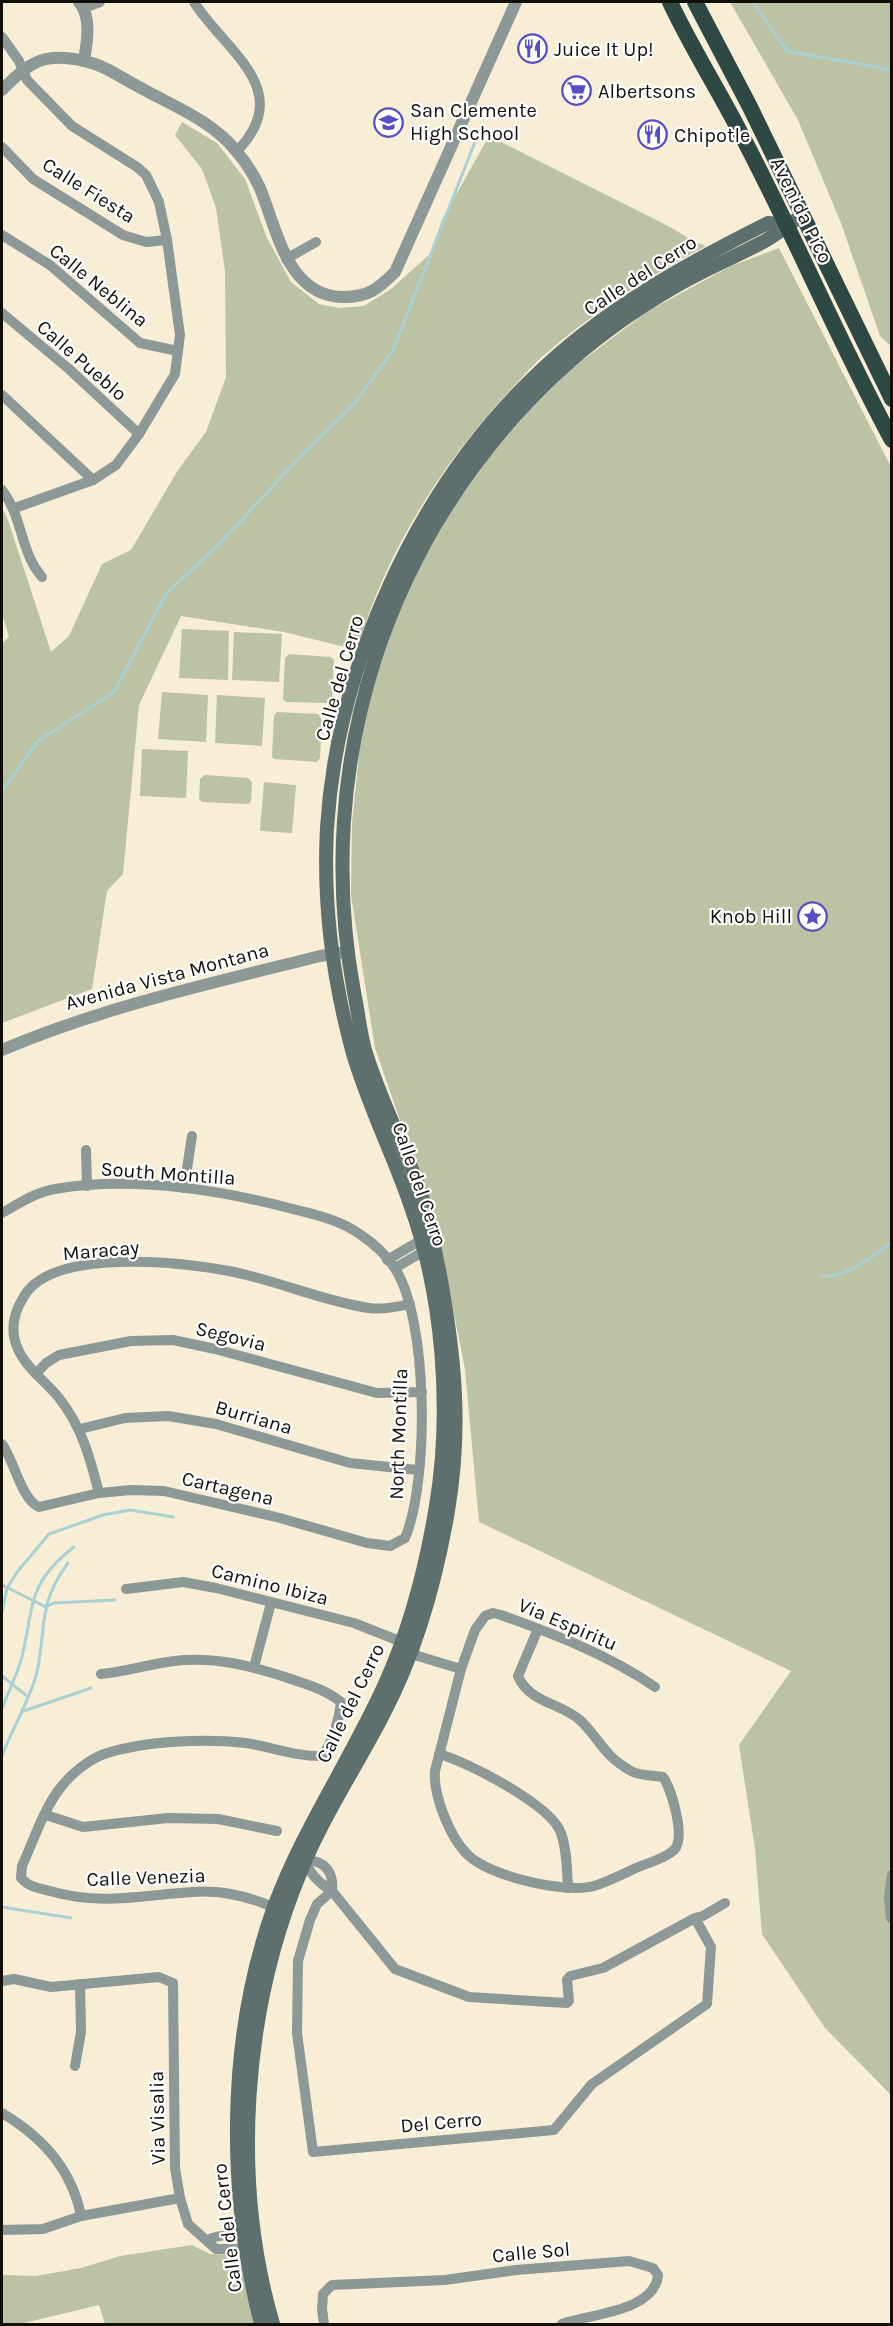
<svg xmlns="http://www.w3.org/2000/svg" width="893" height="2326" font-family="Karla,sans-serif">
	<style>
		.green { fill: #bcc2a4 }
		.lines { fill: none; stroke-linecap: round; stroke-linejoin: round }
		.stream { stroke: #a9d1d4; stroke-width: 3 }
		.minor { stroke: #8c9997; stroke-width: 10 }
		.tertiary { stroke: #8c9997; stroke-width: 12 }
		.secondary { stroke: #5d706d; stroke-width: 14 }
		.trunk { stroke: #2e4844; stroke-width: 16 }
		.labels { text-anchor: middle; stroke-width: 4.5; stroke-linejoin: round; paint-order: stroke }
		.poi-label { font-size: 20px; fill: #120f07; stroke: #fff; text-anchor: start }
		.street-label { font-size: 20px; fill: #120f07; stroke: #fff }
	</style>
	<rect width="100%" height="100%" fill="#f7eed5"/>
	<g class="green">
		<polygon points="730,2 891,2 891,346 880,336 841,223 798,120"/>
		<path d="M182,122L217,143L245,179L267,238L291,282L319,304L339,308L364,306L391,289L430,254L442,220L489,136L672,228L693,241L706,246C648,276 594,312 544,355C533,364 523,377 513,387C443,461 385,552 357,650L284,632L181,616L139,705L123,874L107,891L92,989L2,1023V643L9,637L2,613V508L8,520L51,652L69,636L102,564L131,550L178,470L206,432L226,377L225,271L216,208L202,169L175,135Z"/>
		<polygon points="779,248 891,467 891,2095 825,2028 762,1934 755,1849 739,1745 791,1671 479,1522 465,1369 436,1224 375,1048 351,895 352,823 360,745 370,696 401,604 423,560 456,504 490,456 529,411 570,370 648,311 731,266"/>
		<polygon points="182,629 229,631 228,680 179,678"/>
		<polygon points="234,632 282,634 279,682 232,680"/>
		<polygon points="289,654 331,657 334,660 332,700 328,703 286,702 283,699 285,658"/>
		<polygon points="162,692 208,695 206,742 158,739"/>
		<polygon points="217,695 265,698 262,746 215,743"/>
		<polygon points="277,712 318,714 322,720 320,758 317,762 274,759 272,757 274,715"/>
		<polygon points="142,749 188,751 186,798 140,796"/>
		<polygon points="205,775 248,778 252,782 251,801 248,804 202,802 199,799 200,779"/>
		<polygon points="264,782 296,785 292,833 260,831"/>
		<polygon points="192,2245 210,2254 238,2255 256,2324 105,2324 99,2305 24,2323 2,2323 2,2275 36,2276 81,2268 120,2256"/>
	</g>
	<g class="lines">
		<g class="stream">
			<polyline points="753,2 787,51 892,70"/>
			<polyline points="2,791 38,741 114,692 166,594 221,542 300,457 355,403 393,350 475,142"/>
			<path d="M822,1276C847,1279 872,1256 892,1242"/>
			<polyline points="2,1585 46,1607 54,1603 115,1600"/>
			<polyline points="2,1612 7,1588 18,1571 49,1534 103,1515 130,1510 173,1517"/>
			<polyline points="2,1676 27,1696"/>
			<path d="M2,1709C8,1692 17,1675 22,1657C34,1606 27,1583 74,1547"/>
			<polyline points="21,1712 91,1688"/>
			<path d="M2,1756C12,1729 33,1694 38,1667C46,1623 39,1602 68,1563"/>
			<polyline points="2,1907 71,1918"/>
		</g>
		<g class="minor">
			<path d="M194,2C224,50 297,90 237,151"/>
			<polyline points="84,8 100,2"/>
			<polyline points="2,37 19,61 27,80 72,126 137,167 146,175 159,202 167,240 180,335 175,374 139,434 116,465 93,480 15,508"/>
			<polyline points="2,147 33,179 123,235 146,242 167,240"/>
			<polyline points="2,235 50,265 140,343 178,351"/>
			<polyline points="286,259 316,242"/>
			<polyline points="2,313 69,369 139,434"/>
			<polyline points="2,395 93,480"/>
			<path d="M2,490C23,517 20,552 42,577"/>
			<polyline points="86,1150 87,1186"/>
			<polyline points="184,1188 192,1136"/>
			<path d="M2,1213C18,1204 36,1192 55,1189C132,1176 215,1189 289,1208C314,1214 341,1220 361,1235C373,1243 386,1255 394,1267C429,1318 429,1482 405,1538L390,1546L367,1543L280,1518L164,1491L131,1490L99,1493L39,1507C21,1499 14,1460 2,1444"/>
			<polyline points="387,1260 416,1243 423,1247"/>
			<polyline points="395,1268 419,1254 425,1246"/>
			<polyline points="36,1374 46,1363 59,1355 131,1341 173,1340 215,1349 377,1393 422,1392"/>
			<polyline points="80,1429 125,1418 168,1416 216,1424 350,1463 418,1470"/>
			<path d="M99,1493C90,1458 82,1427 59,1398C44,1379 22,1366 15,1341C11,1326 15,1311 23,1298C50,1247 180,1262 229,1271C276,1280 322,1301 369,1308C382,1310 397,1307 410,1304"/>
			<polyline points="126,1589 183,1582 216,1588 354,1623 397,1640 418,1656 461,1669"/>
			<path d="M538,1629L518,1676C529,1703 562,1703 581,1721C601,1741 604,1756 631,1771C640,1776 653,1775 663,1777C672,1790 686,1838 674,1850C665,1859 647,1863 636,1868C623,1874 608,1882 594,1886C565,1894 489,1876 468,1855C450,1838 433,1795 435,1771L461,1669L475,1630L485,1616L493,1613L501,1615C554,1634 609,1655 655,1687"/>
			<polyline points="254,1667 271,1603"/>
			<path d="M101,1674C126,1672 149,1664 174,1661C215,1656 252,1666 291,1679C309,1685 326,1690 341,1702C339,1722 333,1739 323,1756C297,1757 272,1747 246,1743C204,1738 144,1741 104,1754C88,1760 71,1774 61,1787C44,1808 33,1842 22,1866L21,1878C29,1887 38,1888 50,1891C101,1906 142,1895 193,1892C219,1890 250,1896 274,1908"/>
			<path d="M439,1754C468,1762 551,1805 561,1833C567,1850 567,1870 568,1888"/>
			<polyline points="46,1815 83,1827 168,1818 218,1819 277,1831"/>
			<path d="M695,1918L711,1947L707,2004L592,2084L554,2130L313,2152L297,2033L298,1961L310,1920L317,1904L332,1891C334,1873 325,1859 305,1861C311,1875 319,1883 332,1891L395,1969L469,1997L567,2003L569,2001L567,1980L570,1976L603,1968L695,1918L703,1916L725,1903"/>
			<polyline points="891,1918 889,1897 892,1875"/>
			<polyline points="2,1981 14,1979 51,1987 159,1977 173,1983 175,2168 180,2198 188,2224 216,2249 237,2249 252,2244"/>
			<polyline points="75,2066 81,2032 80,1984"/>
			<path d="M2,2113C41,2136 72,2169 81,2216"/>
			<polyline points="2,2230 43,2229 81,2216 180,2198"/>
			<path d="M208,2240C218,2234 238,2234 249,2239"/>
			<path d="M324,2324L322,2309L323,2294L332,2285L445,2280L516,2270L629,2261L653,2268L658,2275C655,2312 588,2314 562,2324"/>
		</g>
		<g class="tertiary">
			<path d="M79,2C92,17 87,42 84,61"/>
			<path d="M2,90C14,78 28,63 46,59C61,56 80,59 95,64C110,69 125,80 139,87C173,106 213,121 237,152C246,162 253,174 259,186C277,227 286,297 344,297C368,297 378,289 395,272L516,2"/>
			<path d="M2,1050C103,1007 212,983 320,956L347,952"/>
		</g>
		<g class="secondary">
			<path d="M261,2324C227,2192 227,2037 274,1907C303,1829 350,1761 384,1686C410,1629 426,1567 436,1506C452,1410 443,1295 410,1204C392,1152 367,1103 352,1050C333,979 323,901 327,828C337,666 416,491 533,378C601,311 684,265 768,223L786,225"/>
			<path d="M273,2324C231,2180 243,2010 301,1871C323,1816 357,1766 384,1713C417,1650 436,1581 448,1511C462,1428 455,1357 440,1275C434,1248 430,1220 421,1194C405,1146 380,1100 365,1050C360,1032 358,1011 354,992C312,764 386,535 554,376C591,341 634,310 678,285C706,269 735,257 763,242C777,235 788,224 802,216"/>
		</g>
		<g class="trunk">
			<path d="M670,2C691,47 718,89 741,134C794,234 838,340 892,440"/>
			<polyline points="695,2 750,107 892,399"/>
		</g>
	</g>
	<defs>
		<symbol id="restaurant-ring" viewBox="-11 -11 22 22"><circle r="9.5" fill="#fff" stroke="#594dc5" stroke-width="1.5"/><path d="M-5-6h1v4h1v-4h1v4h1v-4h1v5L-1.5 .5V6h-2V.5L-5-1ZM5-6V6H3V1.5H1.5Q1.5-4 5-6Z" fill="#594dc5"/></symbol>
		<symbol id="supermarket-ring" viewBox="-11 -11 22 22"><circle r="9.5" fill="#fff" stroke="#594dc5" stroke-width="1.5"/><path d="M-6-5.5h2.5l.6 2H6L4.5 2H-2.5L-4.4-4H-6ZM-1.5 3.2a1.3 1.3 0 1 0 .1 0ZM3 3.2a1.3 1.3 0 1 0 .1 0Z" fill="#594dc5"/></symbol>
		<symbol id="school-ring" viewBox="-11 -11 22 22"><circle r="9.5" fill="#fff" stroke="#594dc5" stroke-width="1.5"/><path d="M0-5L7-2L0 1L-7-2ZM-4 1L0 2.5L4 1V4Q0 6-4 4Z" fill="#594dc5"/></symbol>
		<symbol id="sight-ring" viewBox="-11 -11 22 22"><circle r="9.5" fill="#fff" stroke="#594dc5" stroke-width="1.5"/><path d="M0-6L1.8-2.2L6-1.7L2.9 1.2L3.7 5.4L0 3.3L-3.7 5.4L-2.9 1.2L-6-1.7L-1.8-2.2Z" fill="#594dc5"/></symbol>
	</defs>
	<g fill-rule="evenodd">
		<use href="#restaurant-ring" x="516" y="32" width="33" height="33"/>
		<use href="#supermarket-ring" x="560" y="74" width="33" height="33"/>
		<use href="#school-ring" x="372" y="106" width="33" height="33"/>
		<use href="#restaurant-ring" x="636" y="118" width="33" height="33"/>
		<use href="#sight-ring" x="796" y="900" width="33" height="33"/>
	</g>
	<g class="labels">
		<g class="poi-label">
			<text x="554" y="56">Juice It Up!</text>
			<text x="598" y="98">Albertsons</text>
			<text x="410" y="117">San Clemente<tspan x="410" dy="23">High School</tspan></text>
			<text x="674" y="142">Chipotle</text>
			<text x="792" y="923" text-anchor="end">Knob Hill</text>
		</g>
		<g class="street-label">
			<text transform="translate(89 190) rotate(32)" y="7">Calle Fiesta</text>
			<text transform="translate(802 210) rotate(64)" y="7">Avenida Pico</text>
			<text transform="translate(640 275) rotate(-33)" y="7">Calle del Cerro</text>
			<text transform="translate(99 285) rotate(39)" y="7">Calle Neblina</text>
			<text transform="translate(82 360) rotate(41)" y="7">Calle Pueblo</text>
			<text transform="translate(339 678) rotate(-74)" y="7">Calle del Cerro</text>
			<text transform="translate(167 976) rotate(-15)" y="7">Avenida Vista Montana</text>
			<text transform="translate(168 1173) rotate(4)" y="7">South Montilla</text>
			<text transform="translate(420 1184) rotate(71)" y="7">Calle del Cerro</text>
			<text transform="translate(101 1250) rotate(-5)" y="7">Maracay</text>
			<text transform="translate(231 1336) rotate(14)" y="7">Segovia</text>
			<text transform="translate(254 1417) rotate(16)" y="7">Burriana</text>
			<text transform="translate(398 1434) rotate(-88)" y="7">North Montilla</text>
			<text transform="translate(228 1488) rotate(13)" y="7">Cartagena</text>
			<text transform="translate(270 1584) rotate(14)" y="7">Camino Ibiza</text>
			<text transform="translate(568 1624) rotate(23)" y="7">Via Espiritu</text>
			<text transform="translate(350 1703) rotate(-64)" y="7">Calle del Cerro</text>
			<text transform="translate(146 1877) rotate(-2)" y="7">Calle Venezia</text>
			<text transform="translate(157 2118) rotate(-91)" y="7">Via Visalia</text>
			<text transform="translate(441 2122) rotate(-5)" y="7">Del Cerro</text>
			<text transform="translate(227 2228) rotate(-97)" y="7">Calle del Cerro</text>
			<text transform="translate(531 2252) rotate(-5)" y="7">Calle Sol</text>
		</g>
	</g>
	<rect width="893" height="2326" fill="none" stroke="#120f07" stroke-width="6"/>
</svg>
